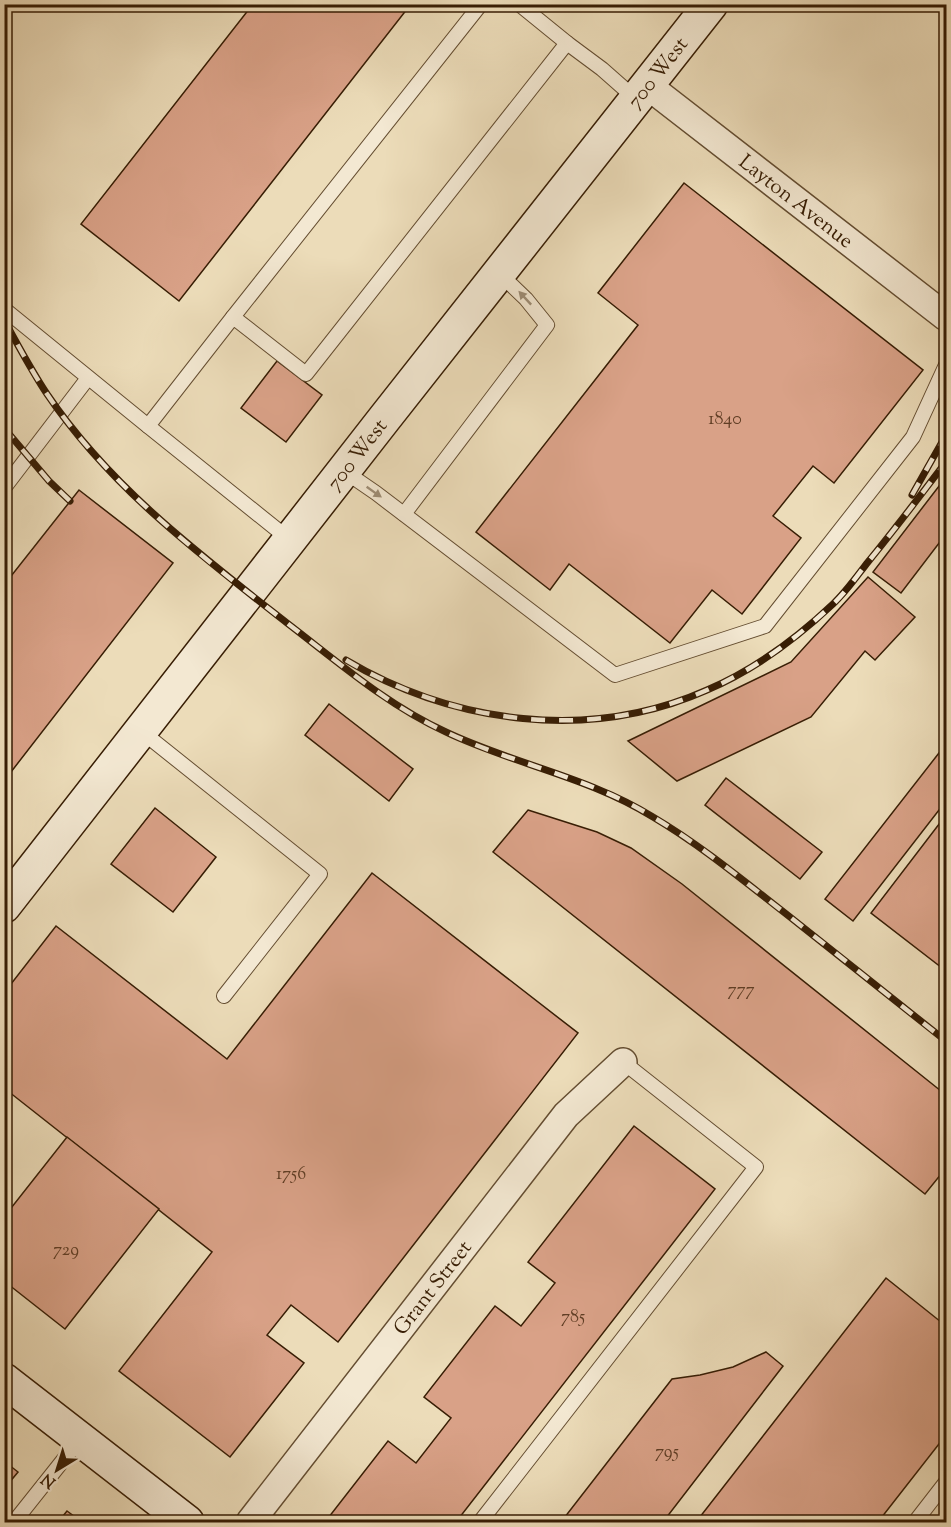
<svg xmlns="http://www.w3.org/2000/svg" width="951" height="1527" font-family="'Sorts Mill Goudy',serif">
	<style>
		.building { fill: #d9a187; stroke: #371d04; stroke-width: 1.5 }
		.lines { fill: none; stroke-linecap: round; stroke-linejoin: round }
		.lane-casing { stroke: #644d31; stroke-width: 16 }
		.street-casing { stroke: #644d31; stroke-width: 30 }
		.secondary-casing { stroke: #371d04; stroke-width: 36 }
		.lane { stroke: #f3e8d2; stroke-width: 14 }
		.street { stroke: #f3e8d2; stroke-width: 27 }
		.secondary { stroke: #f3e8d2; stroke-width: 33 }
		.rail-casing { stroke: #371d04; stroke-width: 7 }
		.rail { stroke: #f3e8d2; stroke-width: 4.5; stroke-dasharray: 14; stroke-linecap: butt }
		.oneway { fill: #9e8d75 }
		.labels { text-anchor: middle; stroke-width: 5; stroke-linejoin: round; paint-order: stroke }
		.number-label { font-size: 18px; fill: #603e25 }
		.street-label { font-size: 21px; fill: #371d04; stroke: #f3e8d2 }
	</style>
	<rect width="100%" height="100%" fill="#ecdcb9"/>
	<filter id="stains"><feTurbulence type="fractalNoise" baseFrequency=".00333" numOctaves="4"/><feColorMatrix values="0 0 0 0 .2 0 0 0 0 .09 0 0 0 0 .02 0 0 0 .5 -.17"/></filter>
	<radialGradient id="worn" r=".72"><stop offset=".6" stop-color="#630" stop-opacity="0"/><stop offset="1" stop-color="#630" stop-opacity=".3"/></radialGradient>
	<g class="building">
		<polygon points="253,4 411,4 179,301 81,224"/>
		<polygon points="684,183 923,370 834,483 813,466 773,516 801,538 742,614 712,590 670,643 569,564 550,590 476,532 638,325 598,293"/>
		<polygon points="277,361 322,395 286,442 241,408"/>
		<polygon points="946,477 946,534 901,593 873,572"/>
		<polygon points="79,490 173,563 4,781 4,585"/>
		<polygon points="868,577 915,617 875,660 865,651 811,717 677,781 628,741 791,662"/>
		<polygon points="329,704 413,769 389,801 305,735"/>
		<polygon points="946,744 946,801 853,921 825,899"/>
		<polygon points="726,778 822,852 800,879 705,805"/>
		<polygon points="155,808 216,857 173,912 111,864"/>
		<polygon points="528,810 597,832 631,848 682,884 946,1095 946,1168 925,1194 493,852"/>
		<polygon points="946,815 946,971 871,913"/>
		<polygon points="372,873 578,1033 338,1342 291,1305 267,1335 304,1363 230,1457 119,1371 212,1252 4,1088 4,993 56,926 227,1059"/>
		<polygon points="634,1126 715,1189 456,1522 325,1522 388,1441 416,1463 451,1418 424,1397 495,1306 521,1326 555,1283 528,1262"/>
		<polygon points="67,1137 159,1209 65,1329 4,1281 4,1217"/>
		<polygon points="886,1278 946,1326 946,1435 878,1522 696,1522"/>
		<polygon points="766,1352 783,1366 663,1522 561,1522 672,1379 700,1375 733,1367"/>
		<polygon points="4,1461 18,1472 4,1489"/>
		<polygon points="67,1511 82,1522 58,1522"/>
	</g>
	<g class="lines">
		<defs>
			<g id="lane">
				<polyline points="519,4 567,43"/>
				<polyline points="4,309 148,426"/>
				<polyline points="233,317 481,4"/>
				<polyline points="344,471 376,493 615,675 765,626 913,437 946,365"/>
				<polyline points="4,488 88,378"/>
				<polyline points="404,514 547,325 526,299 500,274"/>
				<polyline points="290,540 148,426 233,317 306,374 567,43 602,69 636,99"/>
				<polyline points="141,731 320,874 224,996"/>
				<polyline points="14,1522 80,1439"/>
				<polyline points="480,1522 756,1167 623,1062"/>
				<polyline points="915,1522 946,1482"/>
			</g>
			<g id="street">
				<path id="s1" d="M647,85L946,317"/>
				<path id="s2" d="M250,1522L566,1115L623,1062"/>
			</g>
			<g id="secondary">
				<path id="s3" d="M4,906L384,419L711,4"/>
				<polyline points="4,1380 187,1522"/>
			</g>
		</defs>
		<use href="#lane" class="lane-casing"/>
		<use href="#street" class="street-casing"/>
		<use href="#secondary" class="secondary-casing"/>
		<use href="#lane" class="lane"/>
		<use href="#street" class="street"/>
		<use href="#secondary" class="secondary"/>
		<defs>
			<g id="rail">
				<path d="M4,320C18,345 31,370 47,394C110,487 199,554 287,623C338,662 387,705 446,732C513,764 589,777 653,817C702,846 745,882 790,917C842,958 894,1000 946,1041"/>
				<polyline points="4,428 49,481 70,501"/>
				<polyline points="912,495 946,435"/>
				<path d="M346,660C454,724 590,742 707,690C754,670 796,639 833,604C846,592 857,576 868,562C895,529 920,496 946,462"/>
			</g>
		</defs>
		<use href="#rail" class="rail-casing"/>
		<use href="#rail" class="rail"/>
	</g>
	<defs><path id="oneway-solid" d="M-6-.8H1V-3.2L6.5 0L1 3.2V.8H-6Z" transform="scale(1.5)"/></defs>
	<g class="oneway">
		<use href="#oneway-solid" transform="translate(525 298) rotate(-133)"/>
		<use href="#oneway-solid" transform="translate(374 492) rotate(35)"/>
	</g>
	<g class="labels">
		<g class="number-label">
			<text x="725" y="424">1840</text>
			<text x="741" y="995">777</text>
			<text x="291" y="1179">1756</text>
			<text x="66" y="1255">729</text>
			<text x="573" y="1322">785</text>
			<text x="667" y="1457">795</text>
		</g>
		<g class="street-label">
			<text dy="7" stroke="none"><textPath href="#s3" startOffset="1059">700 West</textPath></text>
			<text dy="7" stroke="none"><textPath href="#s1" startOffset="189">Layton Avenue</textPath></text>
			<text dy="7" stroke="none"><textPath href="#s3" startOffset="573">700 West</textPath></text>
			<text dy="7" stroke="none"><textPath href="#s2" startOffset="297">Grant Street</textPath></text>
		</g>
	</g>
	<rect width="951" height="1527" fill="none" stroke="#ecdcb9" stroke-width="24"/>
	<rect x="6" y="6" width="939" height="1515" fill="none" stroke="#371d04" stroke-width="3"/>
	<rect x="12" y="12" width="927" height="1503" fill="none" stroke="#371d04" stroke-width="1.5"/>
	<g transform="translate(57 1470) rotate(218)" stroke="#f3e8d2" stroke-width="4.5" paint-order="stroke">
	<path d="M0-4.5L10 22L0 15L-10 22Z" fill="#371d04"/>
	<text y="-9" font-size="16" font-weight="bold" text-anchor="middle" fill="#371d04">N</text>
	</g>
	<rect width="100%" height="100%" filter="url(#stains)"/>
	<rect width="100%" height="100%" fill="url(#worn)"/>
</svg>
